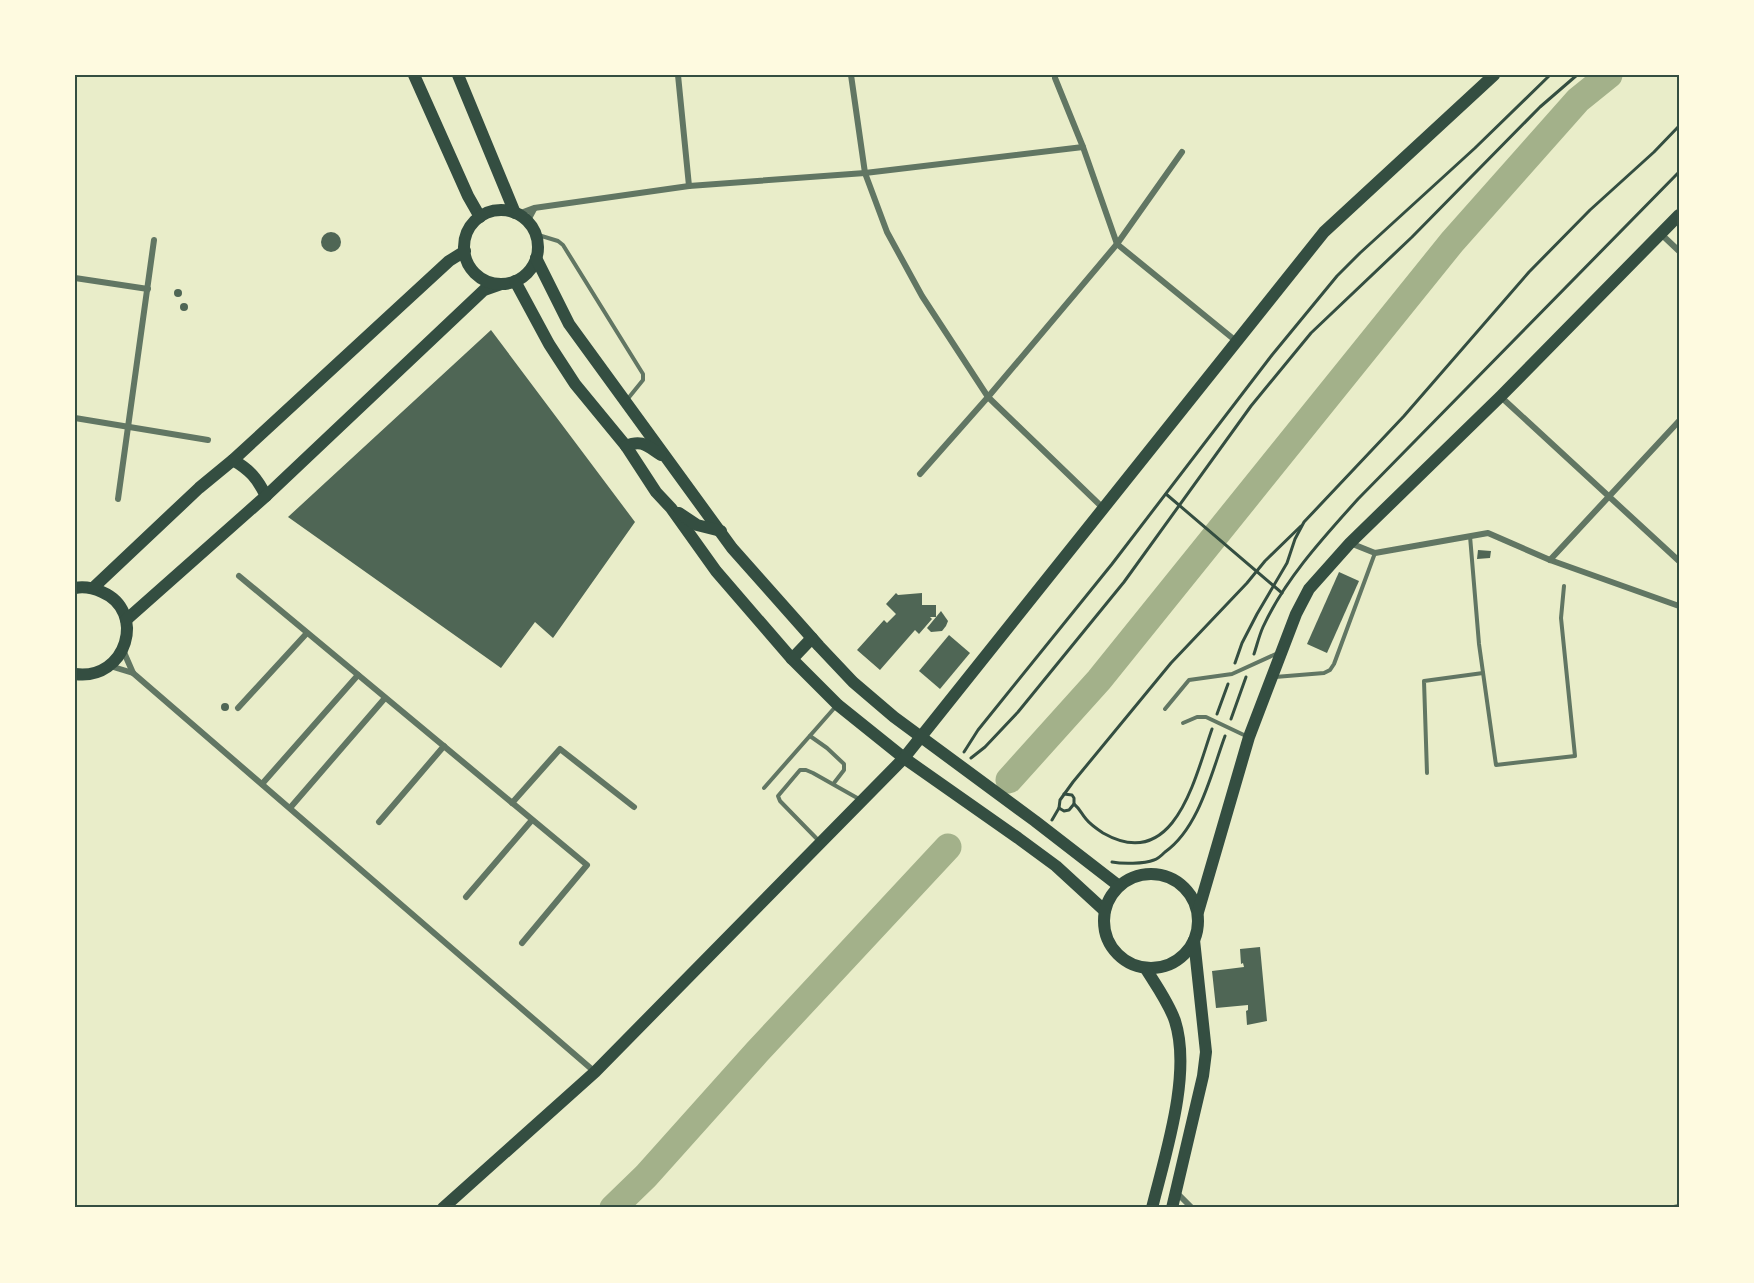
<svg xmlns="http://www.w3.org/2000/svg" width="1754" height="1283" font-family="Manrope,sans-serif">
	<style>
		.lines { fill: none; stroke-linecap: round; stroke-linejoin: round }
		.river { stroke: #a3b18a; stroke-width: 27 }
		.building { fill: #4f6655 }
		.path { stroke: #344e41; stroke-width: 3 }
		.service { stroke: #617663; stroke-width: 4 }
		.minor { stroke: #617663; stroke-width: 6 }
		.secondary { stroke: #344e41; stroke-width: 12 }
		.primary { stroke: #344e41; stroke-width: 12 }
		.neatline { fill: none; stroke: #344e41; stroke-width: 2 }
	</style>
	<rect width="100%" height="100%" fill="#e9edc9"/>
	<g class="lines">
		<g class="river">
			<polyline points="1009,780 1099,680 1452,242 1578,100 1609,75"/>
			<polyline points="613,1208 646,1176 757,1052 948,847"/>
		</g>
	</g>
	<g class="building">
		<circle cx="331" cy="242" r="10"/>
		<circle cx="178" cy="293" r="4"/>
		<circle cx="184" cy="307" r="4"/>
		<polygon points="491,330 635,522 553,638 535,622 501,668 288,517"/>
		<polygon points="1478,550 1491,551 1490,558 1477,559"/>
		<polygon points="1339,572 1359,581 1327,653 1307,644"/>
		<polygon points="896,593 898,595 922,593 922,605 936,605 936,617 930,617 932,619 919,634 915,630 880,670 857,650 884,620 887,623 896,614 886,604"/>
		<polygon points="941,611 948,621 946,626 942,631 931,632 927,628"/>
		<polygon points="949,635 970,653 940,689 919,671"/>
		<circle cx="225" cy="707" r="4"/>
		<polygon points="1260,947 1267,1021 1247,1025 1246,1011 1248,1010 1248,1005 1216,1008 1212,971 1244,967 1243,963 1241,964 1240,949"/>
	</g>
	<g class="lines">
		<g class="path">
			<polyline points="1166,494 1282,593"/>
			<path d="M1254,654C1257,645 1259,636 1263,627C1285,579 1323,538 1358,499L1679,172"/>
			<polyline points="1235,663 1242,643 1257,614 1287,563 1295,539 1304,522 1404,416 1529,272 1590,210 1654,152 1679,126"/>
			<polyline points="1217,714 1228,684"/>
			<polyline points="1231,719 1246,677"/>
			<polyline points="964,752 978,730 1112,564 1272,355 1337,276 1360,253 1475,148 1550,75"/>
			<polyline points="971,758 985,747 1018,712 1124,582 1251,406 1311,333 1412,237 1540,107 1577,75"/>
			<polyline points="1064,794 1072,795 1074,798 1074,804"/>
			<polyline points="1059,808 1060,800 1073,782 1171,663 1247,583 1265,561 1301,526"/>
			<path d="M1052,820L1059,808L1064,811L1069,810L1074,804C1080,809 1081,813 1086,819C1090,824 1097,829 1103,833C1175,874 1195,777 1212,729"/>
			<path d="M1112,862C1122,864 1144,864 1154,860C1158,859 1162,855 1165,852C1199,828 1211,774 1225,736"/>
		</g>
		<g class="service">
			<polyline points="535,234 558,241 563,245 643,374 643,380 626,401"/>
			<polyline points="1470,536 1479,644 1496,765 1575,756 1561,618 1564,586"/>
			<polyline points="1275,677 1324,673 1330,670 1334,664 1375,553"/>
			<polyline points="1165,709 1189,680 1232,674 1278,653"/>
			<polyline points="1183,723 1197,717 1206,717 1246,736"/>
			<polyline points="810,736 827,748 844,764 844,770 834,783"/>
			<polyline points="1427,773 1424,681 1483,673"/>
			<polyline points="764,788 837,705"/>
			<polyline points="818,840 780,801 778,796 800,770 806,770 813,773 859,799"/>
		</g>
		<g class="minor">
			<polyline points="678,75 689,186"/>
			<polyline points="851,75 865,173 887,232 922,296 988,397 1103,508"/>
			<polyline points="1055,78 1083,147 1117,244 1236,341"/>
			<polyline points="518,214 534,208 689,186 865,173 1083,147"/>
			<polyline points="527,222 534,209"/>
			<polyline points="1661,234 1679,251"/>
			<polyline points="75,278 148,289"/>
			<polyline points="1501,397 1679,561"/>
			<polyline points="75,418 208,440"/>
			<polyline points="920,474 988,397 1117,244 1182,152"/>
			<polyline points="118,499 154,240"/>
			<polyline points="1350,543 1375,553 1488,533 1550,560 1679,606"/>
			<polyline points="1550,560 1679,421"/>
			<polyline points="239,576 587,865 522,943"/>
			<polyline points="123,650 133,673 595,1072"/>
			<polyline points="110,666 133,673"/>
			<polyline points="238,708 307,633"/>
			<polyline points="262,784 358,675"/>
			<polyline points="512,803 560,749 634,807"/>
			<polyline points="290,808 385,698"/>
			<polyline points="379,822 444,746"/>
			<polyline points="466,897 532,820"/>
			<polyline points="1176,1192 1192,1208"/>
			<polyline points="1674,1208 1679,1207"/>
		</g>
		<g class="secondary">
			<path d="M233,460C250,470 257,478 266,496"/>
			<path d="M75,588C85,586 93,588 102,592C147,611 127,681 75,674"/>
			<polyline points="93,588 199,488 233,460 449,261 465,251"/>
			<polyline points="126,620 266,496 484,290 501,284"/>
			<polyline points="443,1208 595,1072 904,758"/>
		</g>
		<g class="primary">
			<polyline points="414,75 468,196 480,217"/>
			<polyline points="458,75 515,213"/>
			<circle cx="501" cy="247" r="37"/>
			<polyline points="536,258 569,324 732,548 819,646 853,682 894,717 1035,821 1119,886"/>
			<polyline points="515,281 549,344 575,384 626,446 656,492 671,508 716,571 792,659 838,705 904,758 1018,838 1056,866 1105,911"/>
			<path d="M626,446C642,439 647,446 661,455"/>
			<polyline points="679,513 697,525 721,531"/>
			<polyline points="792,659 812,638"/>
			<polyline points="904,758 1324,232 1494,75"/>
			<circle cx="1151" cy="921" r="47"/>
			<polyline points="1198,912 1249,737 1296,614 1309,589 1350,543 1501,396 1679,215"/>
			<path d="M1146,969C1156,985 1169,1003 1175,1021C1192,1074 1165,1155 1152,1208"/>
			<polyline points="1172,1208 1203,1076 1206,1052 1194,940"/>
		</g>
	</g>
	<rect width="1754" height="1283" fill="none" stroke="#fefae0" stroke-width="153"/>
	<rect x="76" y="76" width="1602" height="1130" class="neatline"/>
</svg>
